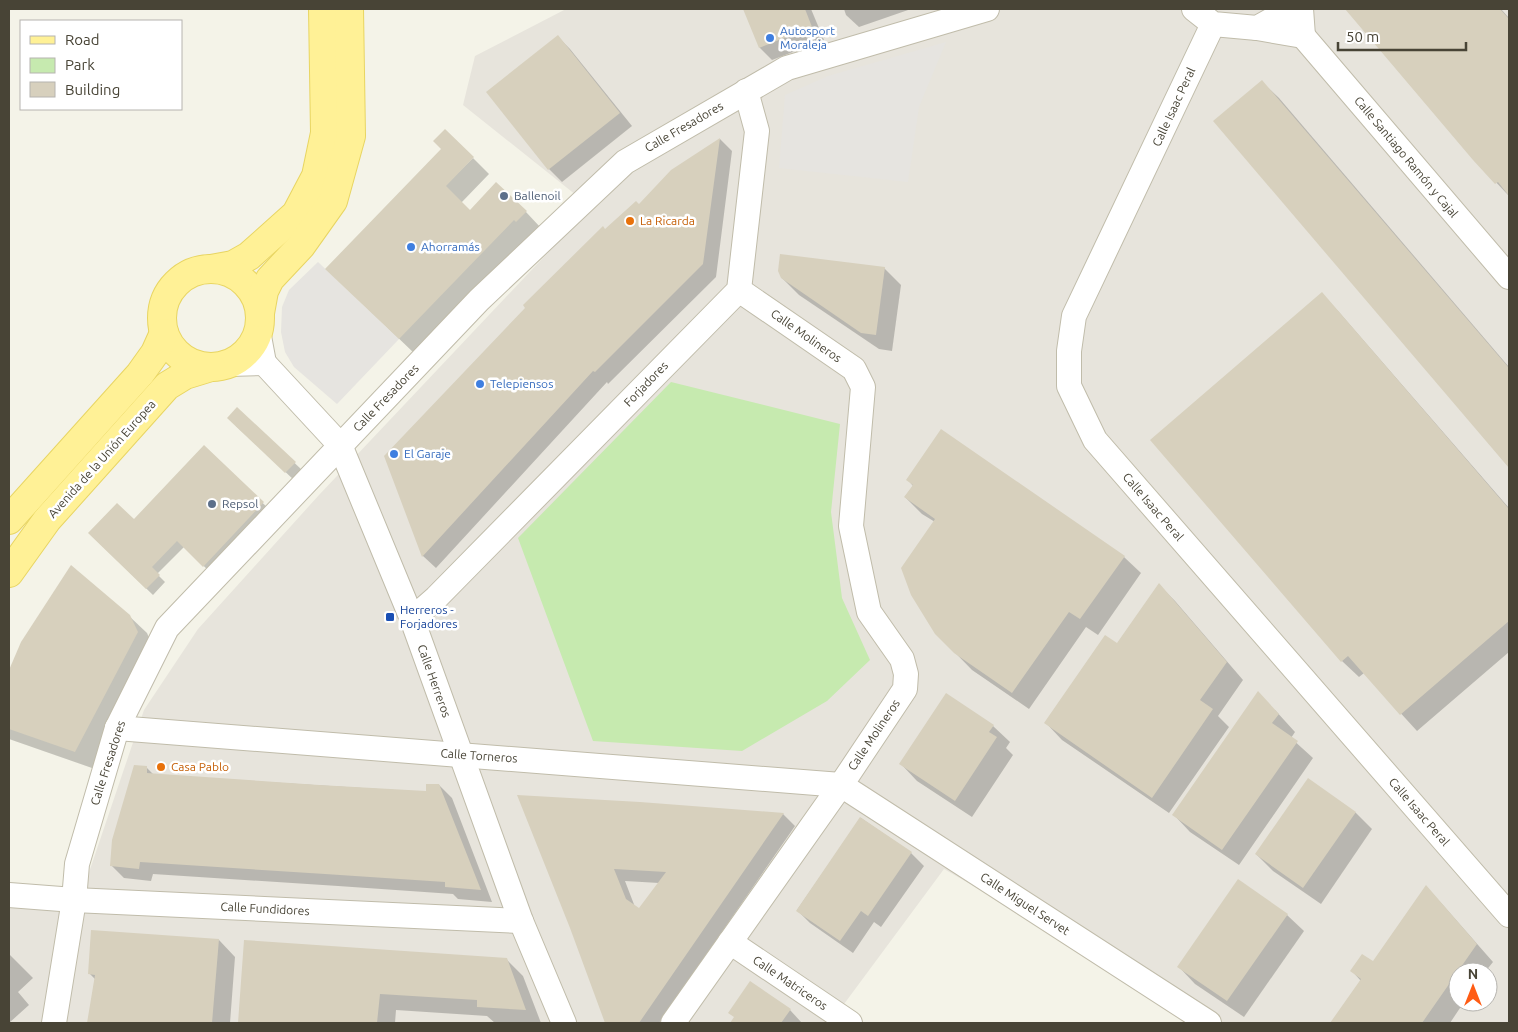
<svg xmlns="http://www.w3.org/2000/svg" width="1518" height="1032" font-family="Ubuntu,sans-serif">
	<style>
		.industrial { fill: #e7e4dc; fill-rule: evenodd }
		.green { fill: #c6eaaf }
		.parking { fill: #e6e4e0 }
		.shadow { fill: #0003; fill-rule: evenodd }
		.building { fill: #d7d0bd; fill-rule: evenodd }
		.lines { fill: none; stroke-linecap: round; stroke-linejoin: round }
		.minor-casing { stroke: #c0bcaa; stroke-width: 26 }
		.major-casing { stroke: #e8d562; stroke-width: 30 }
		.minor { stroke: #fff; stroke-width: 24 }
		.major { stroke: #fff196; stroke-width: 28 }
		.shop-dot { fill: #3f7fe0; stroke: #fff; stroke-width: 2 }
		.service-dot { fill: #5c6f8a; stroke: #fff; stroke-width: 2 }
		.food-dot { fill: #e8710a; stroke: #fff; stroke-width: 2 }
		.transit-dot { fill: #1a4fb4; stroke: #fff; stroke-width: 2 }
		.labels { text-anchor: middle; stroke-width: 5; stroke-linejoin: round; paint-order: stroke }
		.shop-label { font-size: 12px; fill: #366cbe; stroke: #fff; text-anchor: start }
		.street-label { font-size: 12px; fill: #484436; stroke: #fff }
		.service-label { font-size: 12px; fill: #4e5e75; stroke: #fff; text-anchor: start }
		.food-label { font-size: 12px; fill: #c56008; stroke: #fff; text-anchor: start }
		.transit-label { font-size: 12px; fill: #164399; stroke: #fff; text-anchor: start }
	</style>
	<rect width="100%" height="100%" fill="#f4f3e8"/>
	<path class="industrial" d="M566,9H1509V1023H1212L944,869L830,1023H9V898L79,902L144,710L198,629L319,495L591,207L463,105L475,56ZM1458,972H1488V1002H1458Z"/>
	<polygon class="green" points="671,382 840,424 831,512 842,598 870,660 827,701 742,751 593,741 518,538"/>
	<g class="parking">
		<polygon points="946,42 919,107 908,182 779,168 785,95 828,76"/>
		<polygon points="318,262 399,339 337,404 294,367 285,352 281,332 282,307 289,290"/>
	</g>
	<g class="shadow">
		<polygon points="744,9 811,9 824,40 772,60 760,48"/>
		<polygon points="844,9 911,9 859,27 846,15"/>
		<polygon points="1346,9 1501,9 1509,18 1509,196 1474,159"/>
		<polygon points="558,37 570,49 632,126 562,182 549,169 488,92"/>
		<polygon points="1262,82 1279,98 1509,367 1509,467 1215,121"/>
		<polygon points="720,139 732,151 716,277 608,384 607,382 436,568 423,556 385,456 606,231 639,206"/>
		<polygon points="473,158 489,174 461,203 470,212 526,212 541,228 533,237 531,234 415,354 343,285"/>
		<polygon points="884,268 901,285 892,351 879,349 799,295 782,278"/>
		<polygon points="1322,294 1338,311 1509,508 1509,652 1417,731 1364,673 1359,677 1342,661"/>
		<polygon points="237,408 303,471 294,480 236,426"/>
		<polygon points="204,447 269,509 210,572 184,547 157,574 165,582 153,595 89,533 134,521"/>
		<polygon points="908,480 1124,557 1141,573 1098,635 1086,627 1029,709 972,670 936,633 935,522 922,514 905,497 913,486"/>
		<polygon points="1159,585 1175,601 1243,680 1218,716 1229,727 1169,813 1062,740 1046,723 1117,645"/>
		<polygon points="129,616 147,633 154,649 92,768 9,739 9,673 22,642"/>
		<polygon points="1275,710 1295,732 1291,738 1313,758 1239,865 1190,832 1174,815"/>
		<polygon points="993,726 1010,742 1006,748 1013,755 972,817 917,781 901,764"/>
		<polygon points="147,768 154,775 427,792 439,785 452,798 492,902 458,899 453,894 338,886 153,874 151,881 124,878 111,865"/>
		<polygon points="1308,780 1356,813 1372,829 1321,904 1273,871 1256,854"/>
		<path d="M640,803L783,814L795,826L659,1023H606L571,928ZM625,881L659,883L640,910L635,907Z"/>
		<polygon points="861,818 911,853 924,866 881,927 874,922 853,953 810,923 797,910"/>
		<polygon points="1426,887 1442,904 1493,962 1485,972 1458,972 1458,1002 1464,1002 1450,1023 1332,1023 1361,981 1352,971 1374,963"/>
		<polygon points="1287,915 1304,931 1244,1017 1195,984 1179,967"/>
		<polygon points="219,940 235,957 230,1023 88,1023 95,979 90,974"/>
		<polygon points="245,942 506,959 523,976 541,1023 495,1023 487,1016 396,1010 395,1023 239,1023"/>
		<polygon points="9,954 33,978 18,992 29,1005 9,1023"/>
		<polygon points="750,983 790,1010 802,1023 732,1023"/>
	</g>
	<g class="building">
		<polygon points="743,9 805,9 812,27 759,48"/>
		<polygon points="1345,9 1500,9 1509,19 1509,196 1498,182 1495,184 1473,160"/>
		<polygon points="558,35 620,113 548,170 486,92"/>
		<polygon points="1262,80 1509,368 1509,468 1213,121"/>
		<polygon points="445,129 474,157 446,186 470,210 496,182 527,211 516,222 514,220 399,339 325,269 441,149 433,141"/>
		<polygon points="720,138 703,264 595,372 593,371 422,557 384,456 525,308 523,305 603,226 605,229 636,201 639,204 671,170"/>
		<polygon points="780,254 885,267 876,335 861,333 781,278 778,271"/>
		<polygon points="1322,292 1509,509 1509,621 1400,715 1348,656 1341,662 1150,440"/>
		<polygon points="237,407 296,462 285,473 227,418"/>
		<polygon points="941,429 1125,556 1080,619 1069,612 1012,693 954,653 935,634 911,595 901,568 935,519 904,497 913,485 906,480"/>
		<polygon points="204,445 264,502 203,567 177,541 152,567 160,575 146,589 88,533 117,503 134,519"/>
		<polygon points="71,565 130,615 138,632 75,752 9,729 9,670 21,642"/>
		<polygon points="1159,583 1227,662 1200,700 1213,709 1152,798 1044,723 1105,635 1117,643"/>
		<polygon points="1258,691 1279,714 1272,723 1298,741 1222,850 1172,815"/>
		<polygon points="946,693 994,725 989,732 997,737 955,801 899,764"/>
		<polygon points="134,765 147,766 147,773 319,785 426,791 426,784 439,784 481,890 445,887 445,882 325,874 140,862 139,869 110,866 112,840"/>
		<polygon points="1308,778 1356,812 1303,888 1255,854"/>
		<path d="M517,795L640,802L784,813L639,1023H605L570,928ZM614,869L666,872L639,908L626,899Z"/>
		<polygon points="860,817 912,852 868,916 861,911 840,941 796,911"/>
		<polygon points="1238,879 1288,914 1227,1001 1177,967"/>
		<polygon points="1426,885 1477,944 1422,1023 1330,1023 1361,979 1350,971 1362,954 1373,961"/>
		<polygon points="91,930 219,939 212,1023 87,1023 95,975 88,974"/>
		<polygon points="244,940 507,958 526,1010 477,1007 477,1000 380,994 377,1023 238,1023"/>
		<polygon points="750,981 791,1009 781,1023 730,1023 734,1017 728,1013"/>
	</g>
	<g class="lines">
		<defs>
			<g id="minor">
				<polyline points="1194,9 1213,24 1257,28 1284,13 1288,9"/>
				<polyline points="1213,24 1074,316 1069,351 1069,386 1095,440 1509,915"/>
				<polyline points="1257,28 1303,36 1301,9"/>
				<polyline points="1303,36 1509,277"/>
				<polyline points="258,331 264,363"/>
				<polyline points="264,363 340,445 412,619 521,921 564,1023"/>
				<polyline points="229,364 264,363"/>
				<polyline points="412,619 436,598 739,290 757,131 746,91"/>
				<polyline points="117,728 841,785 1209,1023"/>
				<polyline points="9,895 74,900 521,921"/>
				<polyline points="730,942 850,1023"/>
				<polyline points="54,1023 74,900 77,864 117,728 167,628 479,300 625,162 787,68 987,9"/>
				<polyline points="673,1023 841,785 905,689 906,674 902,659 869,612 851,526 863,387 854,369 739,290"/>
			</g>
			<g id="major">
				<polyline points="211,269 233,265 249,256 296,214 316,176 325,133 323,9"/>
				<circle cx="211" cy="318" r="49"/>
				<polyline points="260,313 264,291 270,279 301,246 333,201 351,136 349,9"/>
				<polyline points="9,520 140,374 155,353 164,333"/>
				<polyline points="9,573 47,520 167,386 185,375 211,367"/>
			</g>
		</defs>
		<use href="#minor" class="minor-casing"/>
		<use href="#major" class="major-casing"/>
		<use href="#minor" class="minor"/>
		<use href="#major" class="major"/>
	</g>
	<g class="shop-dot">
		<circle cx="770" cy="38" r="5"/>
		<circle cx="411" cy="247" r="5"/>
		<circle cx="480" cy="384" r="5"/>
		<circle cx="394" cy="454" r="5"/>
	</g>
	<g class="service-dot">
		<circle cx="504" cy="196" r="5"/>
		<circle cx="212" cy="504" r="5"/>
	</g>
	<g class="food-dot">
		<circle cx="630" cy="221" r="5"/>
		<circle cx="161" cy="767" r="5"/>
	</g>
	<rect class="transit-dot" x="385" y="612" width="10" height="10" rx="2.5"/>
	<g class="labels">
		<g class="shop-label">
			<text x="780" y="35">Autosport<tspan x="780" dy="14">Moraleja</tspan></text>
			<text x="421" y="251">Ahorramás</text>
			<text x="490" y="388">Telepiensos</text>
			<text x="404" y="458">El Garaje</text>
		</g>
		<g class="street-label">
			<text transform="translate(1174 107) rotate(-65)" y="4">Calle Isaac Peral</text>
			<text transform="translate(684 127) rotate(-30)" y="4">Calle Fresadores</text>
			<text transform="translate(1406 157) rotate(50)" y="4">Calle Santiago Ramón y Cajal</text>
			<text transform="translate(806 336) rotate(35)" y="4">Calle Molineros</text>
			<text transform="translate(646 384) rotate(-46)" y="4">Forjadores</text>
			<text transform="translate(386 398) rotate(-46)" y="4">Calle Fresadores</text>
			<text transform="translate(102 459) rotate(-48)" y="4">Avenida de la Unión Europea</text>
			<text transform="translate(1153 507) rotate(49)" y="4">Calle Isaac Peral</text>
			<text transform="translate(434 681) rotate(70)" y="4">Calle Herreros</text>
			<text transform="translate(874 735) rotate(-56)" y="4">Calle Molineros</text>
			<text transform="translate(479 756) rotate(4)" y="4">Calle Torneros</text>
			<text transform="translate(108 763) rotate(-72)" y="4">Calle Fresadores</text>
			<text transform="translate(1419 812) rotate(49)" y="4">Calle Isaac Peral</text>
			<text transform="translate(1025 904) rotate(33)" y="4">Calle Miguel Servet</text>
			<text transform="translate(265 909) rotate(3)" y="4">Calle Fundidores</text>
			<text transform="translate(790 983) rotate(34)" y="4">Calle Matriceros</text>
		</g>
		<g class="service-label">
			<text x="514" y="200">Ballenoil</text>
			<text x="222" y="508">Repsol</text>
		</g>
		<g class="food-label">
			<text x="640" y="225">La Ricarda</text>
			<text x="171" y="771">Casa Pablo</text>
		</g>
		<g class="transit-label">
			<text x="400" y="614">Herreros -<tspan x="400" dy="14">Forjadores</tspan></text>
		</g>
	</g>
	<rect width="1518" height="1032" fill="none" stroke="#484436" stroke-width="20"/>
	<rect x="20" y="20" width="162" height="90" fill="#ffffff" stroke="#b6b4af"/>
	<rect x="30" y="36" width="25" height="8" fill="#fff196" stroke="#b6b4af"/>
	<text x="65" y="45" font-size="15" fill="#484436">Road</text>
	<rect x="30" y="58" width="25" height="15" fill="#c6eaaf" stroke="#b6b4af"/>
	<text x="65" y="70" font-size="15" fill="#484436">Park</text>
	<rect x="30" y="82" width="25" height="15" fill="#d7d0bd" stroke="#b6b4af"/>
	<text x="65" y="95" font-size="15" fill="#484436">Building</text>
	<g transform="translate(1473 987)"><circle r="24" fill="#ffffff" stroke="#b6b4af"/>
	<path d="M0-4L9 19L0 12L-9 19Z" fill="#ff5c14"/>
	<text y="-8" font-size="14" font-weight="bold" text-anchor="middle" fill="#484436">N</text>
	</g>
	<path d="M1338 42v8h128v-8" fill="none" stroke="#484436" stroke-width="2.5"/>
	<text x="1346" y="42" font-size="15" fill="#484436" stroke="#ffffff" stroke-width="4" paint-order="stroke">50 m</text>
</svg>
